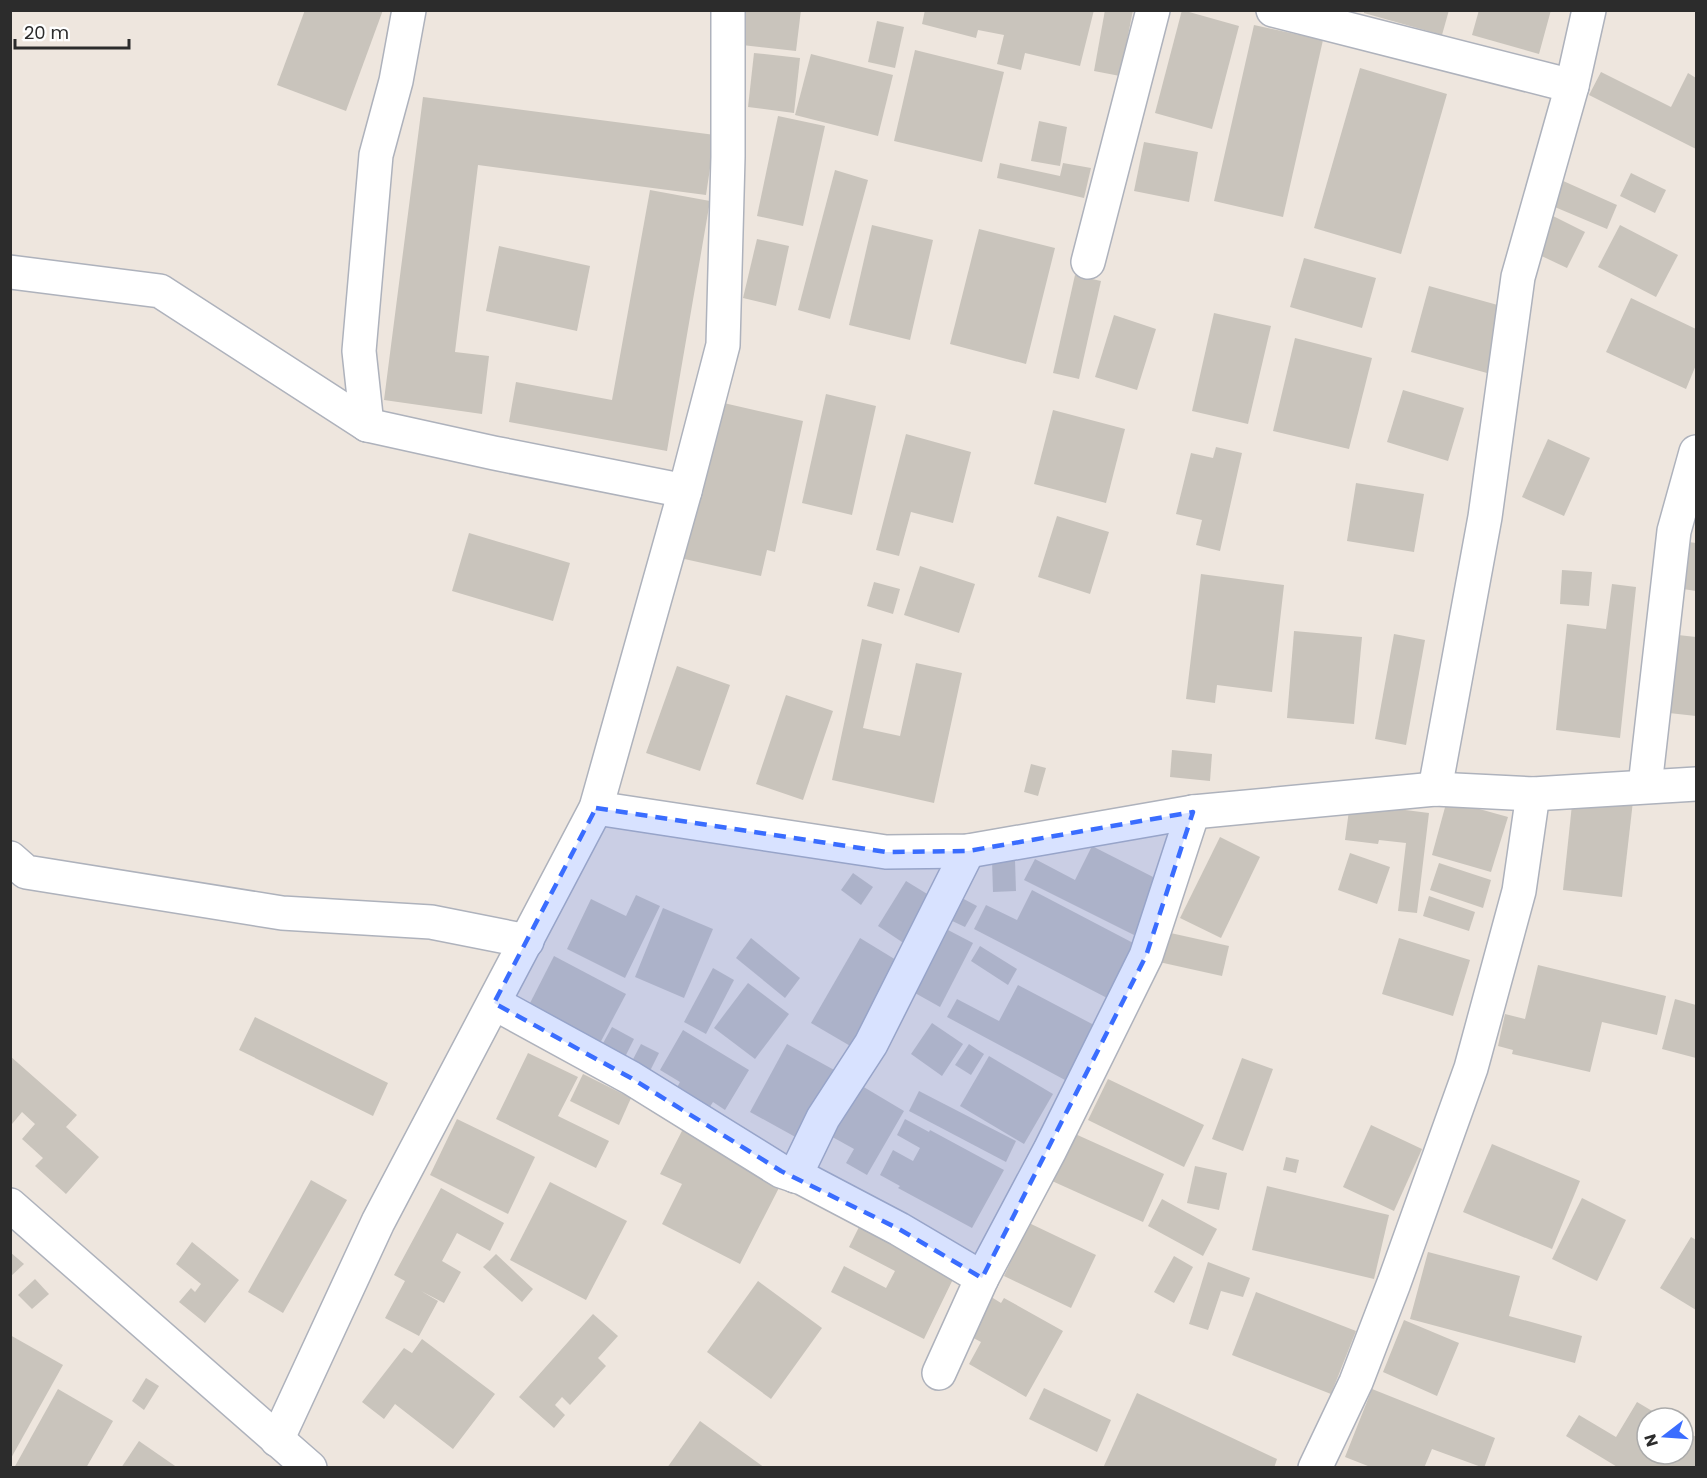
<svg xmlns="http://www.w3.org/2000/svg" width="1707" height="1478" font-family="Poppins,sans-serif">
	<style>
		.building { fill: #c9c4bc }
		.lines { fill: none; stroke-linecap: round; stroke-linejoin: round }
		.street-casing { stroke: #aeb2bc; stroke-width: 36 }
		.street { stroke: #fff; stroke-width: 33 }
		.marked { fill: #3a6dff; fill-opacity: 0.2; stroke: #3a6dff; stroke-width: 4.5; stroke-dasharray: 12 8; stroke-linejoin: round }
	</style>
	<rect width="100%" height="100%" fill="#eee6de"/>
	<g class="building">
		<polygon points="305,10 383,10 346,111 277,85"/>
		<polygon points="745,10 801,10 796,51 742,45"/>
		<polygon points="925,10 1094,10 1080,66 1025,53 1021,70 997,64 1004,35 978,30 976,38 922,24"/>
		<polygon points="1105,10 1133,10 1120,76 1094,71"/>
		<polygon points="1182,10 1239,26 1212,129 1155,113"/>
		<polygon points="1364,10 1449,10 1442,35 1364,13"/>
		<polygon points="1479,10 1551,10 1539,54 1472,35"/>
		<polygon points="877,21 904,27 895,68 868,62"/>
		<polygon points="1254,25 1323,40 1283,217 1214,201"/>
		<polygon points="915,50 1004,72 982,162 894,141"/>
		<polygon points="754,53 800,58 794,113 748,107"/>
		<polygon points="811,54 893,75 878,136 795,115"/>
		<polygon points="1360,68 1447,94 1401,254 1314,228"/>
		<polygon points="1601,72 1671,107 1688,73 1696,78 1696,149 1589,95"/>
		<polygon points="423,97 715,135 706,195 478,165 455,352 489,356 482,414 384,400"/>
		<polygon points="778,116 825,126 803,226 757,216"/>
		<polygon points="1039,121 1067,127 1060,166 1031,161"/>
		<polygon points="1144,142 1198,152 1189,202 1134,191"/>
		<polygon points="1000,163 1060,176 1063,163 1091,168 1084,198 997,178"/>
		<polygon points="835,170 868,180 830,319 798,310"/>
		<polygon points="1631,173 1666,190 1655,213 1620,196"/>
		<polygon points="1561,180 1617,205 1607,229 1550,205"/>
		<polygon points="650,190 710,201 667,451 509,422 516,382 612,400"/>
		<polygon points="1549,214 1585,232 1567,268 1531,251"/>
		<polygon points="872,225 933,240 910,340 849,325"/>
		<polygon points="1620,225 1678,255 1656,297 1598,267"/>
		<polygon points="979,229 1055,248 1026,364 950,344"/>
		<polygon points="757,239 789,246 776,306 743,298"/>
		<polygon points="499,246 590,266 577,331 486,311"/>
		<polygon points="1304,258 1376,278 1362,328 1290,307"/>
		<polygon points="1075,275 1101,281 1079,379 1053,373"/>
		<polygon points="1429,286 1505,307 1487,373 1411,352"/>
		<polygon points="1631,298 1696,329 1696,365 1686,389 1606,352"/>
		<polygon points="1214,313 1271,326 1248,424 1192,411"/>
		<polygon points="1114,315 1156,329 1137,390 1095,377"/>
		<polygon points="1295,338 1372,358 1349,449 1273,431"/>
		<polygon points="1403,390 1464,408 1448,461 1387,442"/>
		<polygon points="826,394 876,406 852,515 802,503"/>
		<polygon points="715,401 803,421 775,552 767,550 761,576 680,558"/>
		<polygon points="1053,410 1125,429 1106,503 1034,484"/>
		<polygon points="906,434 971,452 953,523 911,512 899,556 876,550"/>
		<polygon points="1548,439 1590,458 1564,516 1522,497"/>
		<polygon points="1216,447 1242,453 1220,551 1196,545 1202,520 1176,514 1191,453 1213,458"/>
		<polygon points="1356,483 1424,494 1414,552 1347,541"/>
		<polygon points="1057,516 1109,532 1090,594 1038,577"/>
		<polygon points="469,533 570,563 553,621 452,591"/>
		<polygon points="1689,542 1696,543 1696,591 1683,589"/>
		<polygon points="920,566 975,584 959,633 904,615"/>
		<polygon points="1562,570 1592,572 1589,606 1560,604"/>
		<polygon points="1201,574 1284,585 1272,692 1217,685 1215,703 1186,699"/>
		<polygon points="874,582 900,589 893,614 867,606"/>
		<polygon points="1612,584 1636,587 1620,738 1556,730 1567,624 1606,629"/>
		<polygon points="1294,631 1362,637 1354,724 1287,718"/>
		<polygon points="1394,634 1425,640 1406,745 1375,739"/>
		<polygon points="1678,635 1696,637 1696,716 1669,713"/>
		<polygon points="862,639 882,644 863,728 900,736 916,663 962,673 934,803 832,780"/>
		<polygon points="677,666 730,685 700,771 646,753"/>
		<polygon points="786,695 833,711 803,800 756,784"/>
		<polygon points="1172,750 1212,754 1210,781 1170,777"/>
		<polygon points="1031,764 1046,768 1038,796 1024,792"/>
		<polygon points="1573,795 1633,801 1622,897 1563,890"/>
		<polygon points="1447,800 1508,817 1491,872 1432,855"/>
		<polygon points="1350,803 1429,813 1417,913 1398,911 1406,843 1379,840 1378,844 1345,840"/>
		<polygon points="1220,837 1260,857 1221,938 1180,918"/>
		<polygon points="1092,846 1161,881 1134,935 1024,880 1035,859 1075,880"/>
		<polygon points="1350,853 1390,867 1377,904 1338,890"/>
		<polygon points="1015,860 1016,891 993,892 992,861"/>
		<polygon points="1439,863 1491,880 1483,908 1430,890"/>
		<polygon points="853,873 873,887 861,905 841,890"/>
		<polygon points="906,881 937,900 908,946 878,926"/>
		<polygon points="1032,890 1137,945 1109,999 974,929 986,905 1017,920"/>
		<polygon points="636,895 660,906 625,978 567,949 591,899 626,916"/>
		<polygon points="1429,896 1475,912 1469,931 1423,916"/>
		<polygon points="960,897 977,906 965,927 948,919"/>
		<polygon points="663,908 713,929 684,998 635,977"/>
		<polygon points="948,930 973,943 940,1007 915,993"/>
		<polygon points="1166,932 1229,946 1222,976 1159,962"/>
		<polygon points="751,938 800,978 785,998 736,958"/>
		<polygon points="860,938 901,963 852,1047 811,1023"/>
		<polygon points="1399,938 1470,960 1453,1016 1382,994"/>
		<polygon points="980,946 1017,969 1008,985 971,961"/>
		<polygon points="554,956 626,994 599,1045 528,1007"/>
		<polygon points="1538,965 1666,996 1657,1035 1602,1022 1590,1072 1512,1054 1513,1050 1498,1046 1505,1014 1525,1019"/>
		<polygon points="713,968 734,980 706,1034 684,1022"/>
		<polygon points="748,983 789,1014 755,1059 714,1028"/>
		<polygon points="1018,985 1094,1025 1065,1080 947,1017 957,999 999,1021"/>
		<polygon points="1675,999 1696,1005 1696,1058 1662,1049"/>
		<polygon points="255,1017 388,1083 373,1116 239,1050"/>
		<polygon points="932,1023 963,1044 942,1076 911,1054"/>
		<polygon points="612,1027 634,1039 625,1057 602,1045"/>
		<polygon points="683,1030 749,1070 725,1110 713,1102 706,1113 674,1093 680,1082 660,1070"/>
		<polygon points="641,1044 659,1053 649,1073 631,1063"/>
		<polygon points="787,1044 836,1071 799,1139 750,1112"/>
		<polygon points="969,1044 984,1054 971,1075 955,1065"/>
		<polygon points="528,1053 578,1077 558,1116 609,1141 596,1168 496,1119"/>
		<polygon points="10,1056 77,1115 66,1127 99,1157 66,1194 35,1166 43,1158 22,1139 35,1124 22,1112 12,1124 10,1122"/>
		<polygon points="989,1056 1053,1094 1024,1144 960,1106"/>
		<polygon points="1242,1058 1273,1069 1243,1151 1212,1139"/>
		<polygon points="583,1074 631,1098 619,1125 570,1101"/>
		<polygon points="1108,1079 1204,1125 1184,1167 1088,1120"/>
		<polygon points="857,1083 904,1111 867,1175 846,1163 854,1149 827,1134"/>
		<polygon points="919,1091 1016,1141 1006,1162 909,1111"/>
		<polygon points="457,1119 535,1157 508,1214 430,1175"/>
		<polygon points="905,1119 929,1132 930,1130 1004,1170 972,1228 898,1188 900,1186 880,1175 893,1150 913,1161 920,1148 897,1135"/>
		<polygon points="685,1125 785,1176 740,1264 662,1224 682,1184 660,1174"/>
		<polygon points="1371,1125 1422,1149 1394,1211 1343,1187"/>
		<polygon points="1073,1133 1164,1174 1143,1222 1052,1181"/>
		<polygon points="1492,1144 1580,1181 1552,1249 1463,1212"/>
		<polygon points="1286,1157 1299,1160 1296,1173 1283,1170"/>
		<polygon points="1195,1166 1227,1173 1219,1210 1187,1203"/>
		<polygon points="311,1180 347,1200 283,1313 248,1292"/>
		<polygon points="550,1182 627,1221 586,1300 510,1260"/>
		<polygon points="1267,1186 1389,1215 1374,1279 1252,1250"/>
		<polygon points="441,1188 504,1223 490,1251 457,1233 442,1261 461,1272 444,1303 421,1291 438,1301 419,1336 385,1318 405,1281 394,1275"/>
		<polygon points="1582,1198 1626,1220 1597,1281 1552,1259"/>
		<polygon points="1162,1199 1217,1229 1203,1256 1148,1226"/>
		<polygon points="1029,1223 1096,1255 1071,1308 1004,1276"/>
		<polygon points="860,1225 956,1273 924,1339 831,1292 844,1266 886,1288 895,1271 849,1247"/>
		<polygon points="1691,1237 1696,1240 1696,1310 1660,1288"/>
		<polygon points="192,1242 239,1280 205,1323 179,1302 191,1288 195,1292 201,1284 176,1264"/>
		<polygon points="10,1252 24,1264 10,1277"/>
		<polygon points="1428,1252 1520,1276 1509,1316 1582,1336 1575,1363 1410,1319"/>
		<polygon points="496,1254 533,1289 522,1302 483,1267"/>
		<polygon points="1174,1256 1193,1267 1174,1303 1154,1292"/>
		<polygon points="1208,1262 1250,1278 1243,1297 1221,1291 1208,1330 1189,1324"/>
		<polygon points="35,1279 49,1294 32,1309 18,1295"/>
		<polygon points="758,1281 822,1328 771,1399 707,1352"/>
		<polygon points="1256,1292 1356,1331 1331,1394 1232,1355"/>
		<polygon points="988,1295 1001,1303 1004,1298 1063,1331 1026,1397 969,1364 981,1342 966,1334"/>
		<polygon points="593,1314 618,1336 598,1358 606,1366 570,1405 562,1397 555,1405 565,1415 554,1428 519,1397"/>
		<polygon points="1404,1320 1459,1343 1437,1396 1383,1372"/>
		<polygon points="10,1335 63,1365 10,1460"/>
		<polygon points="422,1339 495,1394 453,1449 395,1404 384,1419 362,1402 404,1348 412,1353"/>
		<polygon points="146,1378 159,1386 144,1410 132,1401"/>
		<polygon points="1044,1388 1111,1420 1097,1452 1029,1419"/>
		<polygon points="58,1389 113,1421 86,1468 14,1468"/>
		<polygon points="1372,1389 1495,1438 1484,1468 1432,1449 1424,1468 1373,1468 1345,1457"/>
		<polygon points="1137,1393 1277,1459 1274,1468 1103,1468"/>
		<polygon points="1637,1402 1664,1418 1647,1418 1647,1454 1683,1454 1683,1429 1696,1437 1696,1468 1619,1468 1566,1436 1579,1415 1616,1437"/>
		<polygon points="700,1421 765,1468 667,1468"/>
		<polygon points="139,1441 178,1468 121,1468"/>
	</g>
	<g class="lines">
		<defs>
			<g id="street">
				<polyline points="1273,10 1572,86"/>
				<polyline points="1088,262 1153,10"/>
				<polyline points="10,272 160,291 367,425 494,453 685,491"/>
				<polyline points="367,425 359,351 376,155 396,81 409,10"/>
				<polyline points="1645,786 1674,531 1696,452"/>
				<polyline points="1435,789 1485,517 1518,277 1572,86 1589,10"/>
				<polyline points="596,808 886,852 968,851 1193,812 1435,789 1533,794 1696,784"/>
				<polyline points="10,858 26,872 282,913 431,922 527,941"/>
				<polyline points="494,1003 631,1078 781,1171 802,1178 899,1229 982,1278"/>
				<polyline points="795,1176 823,1118 871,1044 968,851"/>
				<polyline points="10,1205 310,1468"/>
				<polyline points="939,1373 982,1278 1050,1150 1146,956 1193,812"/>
				<polyline points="277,1440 378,1222 596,808 685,491 723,345 728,157 728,10"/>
				<polyline points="1315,1468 1356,1382 1394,1283 1471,1068 1519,891 1533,794"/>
			</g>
		</defs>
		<use href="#street" class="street-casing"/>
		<use href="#street" class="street"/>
	</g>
	<path class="marked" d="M596,808L886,852L968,851L1193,812L1146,956L982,1278L899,1229L781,1171L631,1078L494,1003Z"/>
	<rect width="1707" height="1478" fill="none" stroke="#2c2c2c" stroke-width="24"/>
	<g transform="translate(1665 1436) rotate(253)"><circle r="28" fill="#ffffff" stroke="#ababab" stroke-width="1.5"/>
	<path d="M0-4.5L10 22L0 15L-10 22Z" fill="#3a6dff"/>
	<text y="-9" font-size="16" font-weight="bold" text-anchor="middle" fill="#2c2c2c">N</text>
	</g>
	<path d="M15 39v9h114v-9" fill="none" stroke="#2c2c2c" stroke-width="3"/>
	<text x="24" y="39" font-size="18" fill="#2c2c2c" stroke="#ffffff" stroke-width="4.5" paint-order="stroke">20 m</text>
</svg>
